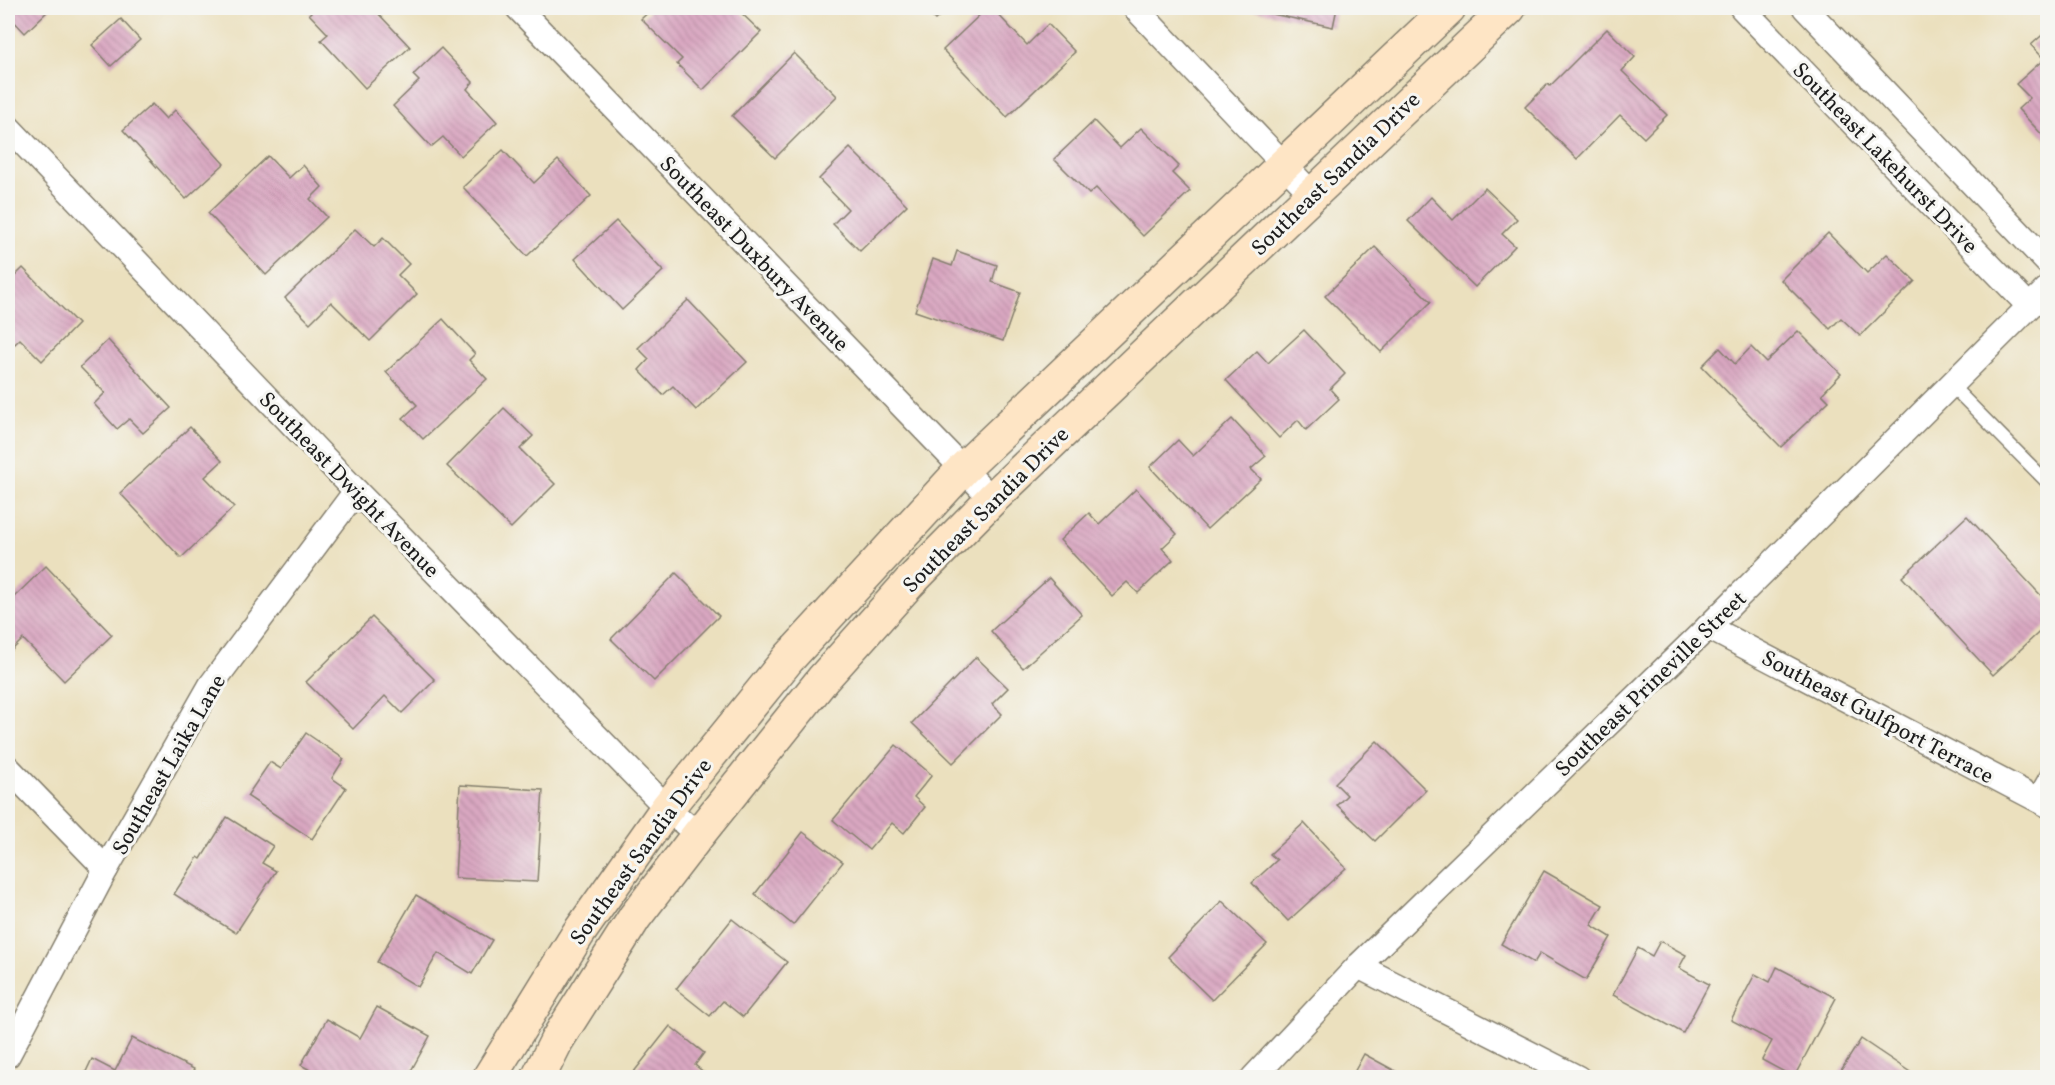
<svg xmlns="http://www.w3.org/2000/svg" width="2055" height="1085" font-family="Vollkorn,serif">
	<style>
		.building { fill: url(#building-back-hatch) }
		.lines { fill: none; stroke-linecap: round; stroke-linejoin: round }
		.lane-casing { stroke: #847e6d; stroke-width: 15 }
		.street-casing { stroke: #847e6d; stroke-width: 27 }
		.secondary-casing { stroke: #847e6d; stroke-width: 36 }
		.lane { stroke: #fff; stroke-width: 12 }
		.street { stroke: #fff; stroke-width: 24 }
		.secondary { stroke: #fee5c5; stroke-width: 33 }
		.labels { text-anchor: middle; stroke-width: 6; stroke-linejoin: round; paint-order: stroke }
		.street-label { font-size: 22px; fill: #1c1c1c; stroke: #f6f6f2 }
	</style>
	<defs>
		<pattern id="building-back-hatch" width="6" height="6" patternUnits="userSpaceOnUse" patternTransform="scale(1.5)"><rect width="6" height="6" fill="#d9a7c1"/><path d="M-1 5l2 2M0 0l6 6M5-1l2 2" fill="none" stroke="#ba8fa5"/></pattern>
	</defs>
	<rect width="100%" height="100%" fill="#f6f6f2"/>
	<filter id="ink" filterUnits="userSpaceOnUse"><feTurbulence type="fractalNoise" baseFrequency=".0167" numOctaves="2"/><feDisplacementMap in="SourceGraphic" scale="12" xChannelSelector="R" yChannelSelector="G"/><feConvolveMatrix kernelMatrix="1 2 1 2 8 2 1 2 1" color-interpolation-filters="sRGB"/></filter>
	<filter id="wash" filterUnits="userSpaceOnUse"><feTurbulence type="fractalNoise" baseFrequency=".008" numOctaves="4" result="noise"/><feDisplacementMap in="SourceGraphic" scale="24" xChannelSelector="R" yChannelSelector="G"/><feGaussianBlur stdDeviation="1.35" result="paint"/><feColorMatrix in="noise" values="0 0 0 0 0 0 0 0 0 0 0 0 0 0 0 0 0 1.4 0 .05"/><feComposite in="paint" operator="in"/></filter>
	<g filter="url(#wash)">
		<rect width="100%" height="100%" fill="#ebe0be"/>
		<g id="blocks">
			<g class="building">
				<polygon points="8,8 51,8 25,33 8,15"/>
				<polygon points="315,8 373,8 410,47 365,88 321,40 328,34 309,14"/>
				<polygon points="653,8 736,8 761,32 703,90 677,64 682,59 641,19"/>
				<polygon points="923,8 949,8 935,20"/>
				<polygon points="987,8 992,8 1027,45 1048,24 1075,52 1007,117 943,50"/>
				<polygon points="1244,8 1337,8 1333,27"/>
				<polygon points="121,19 140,40 111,66 92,45"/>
				<polygon points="1607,29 1635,57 1622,71 1667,115 1644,138 1620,115 1577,159 1525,107 1548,84 1550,86"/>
				<polygon points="2048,30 2048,141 2018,109 2030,98 2016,84 2044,59 2031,45"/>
				<polygon points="441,48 473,82 467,89 497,122 461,156 443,137 431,147 393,106 419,81 413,75"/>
				<polygon points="794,53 837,96 775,158 732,116"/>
				<polygon points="152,104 166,119 175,110 224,164 186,199 123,130"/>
				<polygon points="1094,121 1120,148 1141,128 1179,166 1172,173 1190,191 1143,236 1096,188 1089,194 1054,159"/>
				<polygon points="850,148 907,205 860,251 833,224 848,209 819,179"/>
				<polygon points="503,150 534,183 558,160 591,196 527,256 463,187"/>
				<polygon points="268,156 289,178 303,165 322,187 310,199 327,217 266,275 208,213"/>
				<polygon points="1485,188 1517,219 1502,234 1515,246 1475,287 1408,221 1431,197 1453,220"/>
				<polygon points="616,221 663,271 622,310 575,259"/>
				<polygon points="355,229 374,247 383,238 409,264 398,275 417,294 370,341 331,302 310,323 285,298"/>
				<polygon points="1828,233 1867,273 1887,254 1915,281 1860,336 1841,318 1830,329 1781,280"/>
				<polygon points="1375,247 1431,302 1381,352 1325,296"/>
				<polygon points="957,251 997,265 992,282 1020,292 1003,341 915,311 933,259 952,266"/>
				<polygon points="23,268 78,324 42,361 20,339 15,344 8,337 8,283"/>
				<polygon points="688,300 747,362 696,410 673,386 663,395 639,370 649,359 638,348"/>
				<polygon points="443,319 475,354 469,360 487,379 423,439 403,418 417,405 386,372"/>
				<polygon points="1304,330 1345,374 1330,389 1339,399 1306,430 1298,420 1279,438 1226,380 1257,351 1268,363"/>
				<polygon points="1798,331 1841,374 1822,394 1829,401 1781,447 1702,366 1720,348 1735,364 1751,347 1766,362"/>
				<polygon points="108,340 171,408 143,433 129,419 117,429 94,404 105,393 80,367"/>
				<polygon points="504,408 533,436 520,449 555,484 511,528 447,466"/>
				<polygon points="1232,419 1266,456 1251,469 1261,479 1207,529 1150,467 1178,440 1193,456"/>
				<polygon points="190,427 222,461 205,477 234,507 181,558 120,493"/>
				<polygon points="1136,489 1177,534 1162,548 1173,560 1138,593 1127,582 1112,596 1060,540 1089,513 1099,524"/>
				<polygon points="1967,516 2048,603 2048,624 1993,675 1902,577"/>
				<polygon points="46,566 112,635 64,681 23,639 8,654 8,591 14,597"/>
				<polygon points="676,573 719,616 654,681 611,639"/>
				<polygon points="1049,578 1082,615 1023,668 991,631"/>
				<polygon points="372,617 435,680 402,713 385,696 353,729 306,682"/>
				<polygon points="976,657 1008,688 992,704 1002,714 953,763 912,723"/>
				<polygon points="306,733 344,759 332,778 346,788 312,839 247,796 270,762 281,769"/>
				<polygon points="1377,741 1426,790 1375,841 1337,805 1347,795 1335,783"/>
				<polygon points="896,745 932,775 914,797 925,807 904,833 892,823 869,850 833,820"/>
				<polygon points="460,785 543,790 537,882 455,878"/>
				<polygon points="227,817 273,846 262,863 276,871 236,933 174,894 198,857 201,859"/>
				<polygon points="1304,823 1346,868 1288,921 1252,883 1277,860 1270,854"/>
				<polygon points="803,832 843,862 793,925 755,894"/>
				<polygon points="1544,871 1603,905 1591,925 1611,937 1586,980 1540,953 1534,963 1501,944"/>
				<polygon points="416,895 492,940 472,974 438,953 418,987 377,962"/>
				<polygon points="1222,901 1267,944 1212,1000 1168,957"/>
				<polygon points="732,919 787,962 743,1017 723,1001 710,1016 676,989"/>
				<polygon points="1660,941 1686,955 1679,968 1709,984 1683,1033 1613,995 1638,948 1652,956"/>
				<polygon points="1777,967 1836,998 1794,1077 1762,1060 1772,1041 1731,1020 1755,974 1770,982"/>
				<polygon points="377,1007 430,1036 407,1078 324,1078 301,1065 327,1019 360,1038"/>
				<polygon points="670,1026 704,1053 695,1065 711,1078 629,1078"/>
				<polygon points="132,1038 194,1069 190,1078 83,1078 92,1059 115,1071"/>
				<polygon points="1861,1039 1919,1078 1836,1078"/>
				<polygon points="1364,1054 1408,1078 1351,1078"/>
			</g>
		</g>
	</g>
	<g filter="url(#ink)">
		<use href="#blocks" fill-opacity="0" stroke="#847e6d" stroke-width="1.5"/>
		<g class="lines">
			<defs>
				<g id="lane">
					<polyline points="1951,385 2048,483"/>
					<polyline points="2033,798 2048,772"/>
				</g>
				<g id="street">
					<polyline points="518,8 992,499"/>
					<polyline points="1135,8 1313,195"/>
					<polyline points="1742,8 2029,306"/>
					<polyline points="1805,8 2048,263"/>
					<polyline points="8,127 356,491 667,808 698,835"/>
					<polyline points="1708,627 2048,805"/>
					<polyline points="8,768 106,869"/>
					<polyline points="1358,966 1578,1078"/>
					<polyline points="8,1055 106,869 211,685 356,491"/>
					<polyline points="1253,1078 1358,966 1708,627 2048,288"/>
				</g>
				<g id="secondary">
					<polyline points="489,1078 578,934 667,808 788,659 963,469 1449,8"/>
					<polyline points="538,1078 557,1040 635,917 698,835 823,679 909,583 992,499 1509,8"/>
				</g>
			</defs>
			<use href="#lane" class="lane-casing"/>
			<use href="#street" class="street-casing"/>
			<use href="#secondary" class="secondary-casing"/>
			<use href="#lane" class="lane"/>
			<use href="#street" class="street"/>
			<use href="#secondary" class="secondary"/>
		</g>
	</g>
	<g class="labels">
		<g class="street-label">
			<text transform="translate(1886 157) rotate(46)" y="8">Southeast Lakehurst Drive</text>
			<text transform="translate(1335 173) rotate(-44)" y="8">Southeast Sandia Drive</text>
			<text transform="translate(755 253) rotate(46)" y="8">Southeast Duxbury Avenue</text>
			<text transform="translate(350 484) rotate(46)" y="8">Southeast Dwight Avenue</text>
			<text transform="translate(985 509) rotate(-45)" y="8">Southeast Sandia Drive</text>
			<text transform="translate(1650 683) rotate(-44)" y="8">Southeast Prineville Street</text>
			<text transform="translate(1878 716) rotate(28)" y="8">Southeast Gulfport Terrace</text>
			<text transform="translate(168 764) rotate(-60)" y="8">Southeast Laika Lane</text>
			<text transform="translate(640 851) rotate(-54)" y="8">Southeast Sandia Drive</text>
		</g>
	</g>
	<rect width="2055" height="1085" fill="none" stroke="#f6f6f2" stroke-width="30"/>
</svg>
